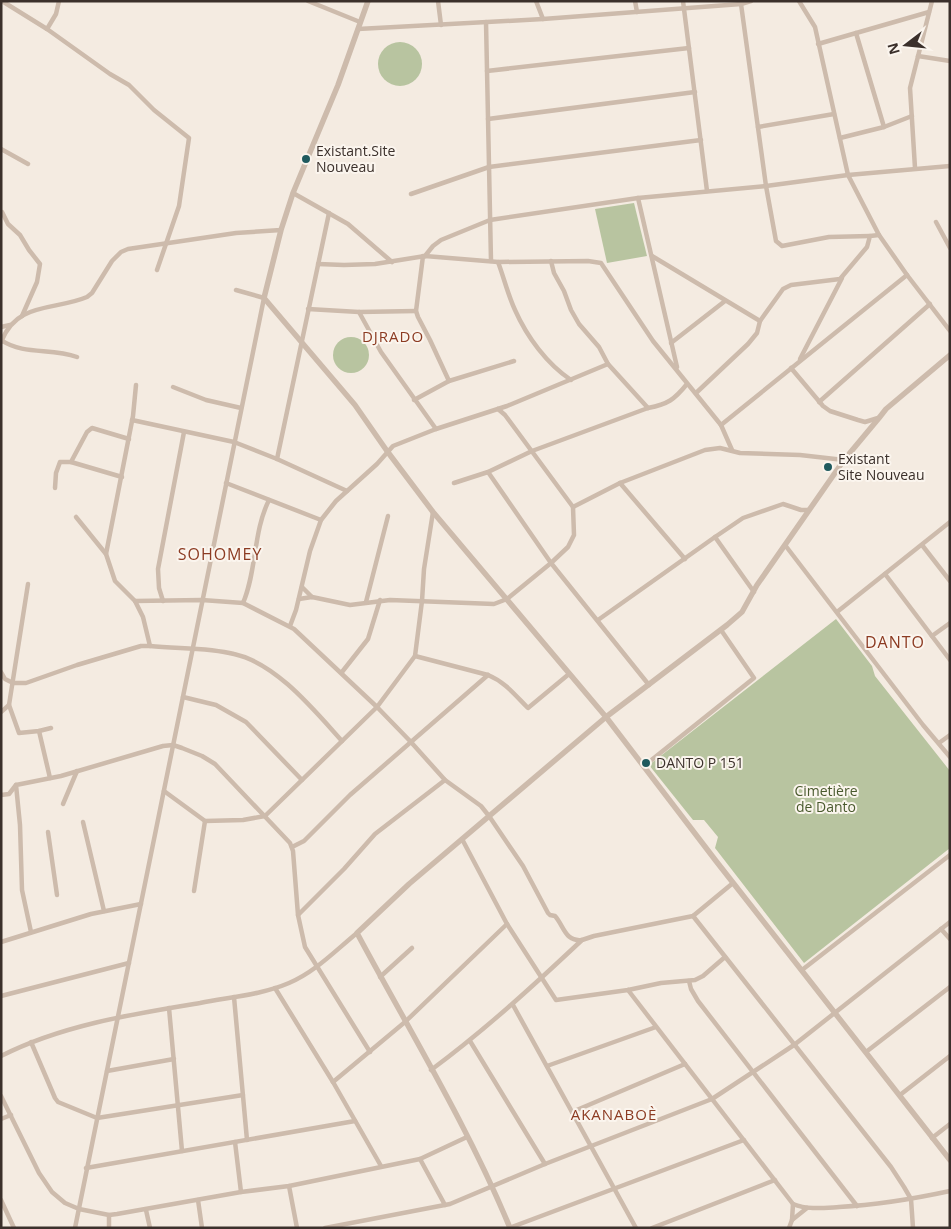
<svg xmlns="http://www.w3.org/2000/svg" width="951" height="1229" font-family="'Open Sans',sans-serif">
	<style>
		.green { fill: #b8c4a0 }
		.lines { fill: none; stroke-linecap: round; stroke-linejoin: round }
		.minor { stroke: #cdbbac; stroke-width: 4.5 }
		.tertiary { stroke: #cdbbac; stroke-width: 5.5 }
		.poi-dot { fill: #1f5a5e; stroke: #fbf5ee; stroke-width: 2 }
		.labels { text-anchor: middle; stroke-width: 4; stroke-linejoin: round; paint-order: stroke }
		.poi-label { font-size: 14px; fill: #3b302b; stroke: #fbf5ee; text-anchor: start }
		.park-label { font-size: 14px; fill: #4a5a2e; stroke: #fbf5ee }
		.neighbourhood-label { font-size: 15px; letter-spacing: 1px; fill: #8c3b22; stroke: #fbf5ee }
		.quarter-label { font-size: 16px; letter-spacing: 1px; fill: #8c3b22; stroke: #fbf5ee }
	</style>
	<rect width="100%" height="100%" fill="#f4ebe1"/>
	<g class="green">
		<circle cx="400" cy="64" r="22"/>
		<polygon points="634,203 647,256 607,263 595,209"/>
		<circle cx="351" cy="355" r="18"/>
		<polygon points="836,619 872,666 875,676 950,771 950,848 804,963 715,848 718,837 704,820 693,820 649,765"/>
	</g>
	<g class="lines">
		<g class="minor">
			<polyline points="2,1 47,29 110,74 129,85 154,110 189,138 179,206 157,270"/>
			<polyline points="308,1 360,22"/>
			<polyline points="438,1 441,25"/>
			<polyline points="536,1 543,19"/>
			<polyline points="635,1 637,12"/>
			<polyline points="683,1 707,191"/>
			<polyline points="799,1 815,27 848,175 879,235 907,275 950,331"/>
			<polyline points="741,4 766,186 776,241 782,246 829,237 870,236"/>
			<polyline points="486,22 491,261"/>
			<polyline points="47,29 56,14 59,1"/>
			<polyline points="358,29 543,19 741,4 751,1"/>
			<polyline points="856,33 884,127"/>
			<polyline points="818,44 929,12"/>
			<polyline points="918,56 950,61"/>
			<polyline points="487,71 689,48"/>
			<polyline points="488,119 695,92"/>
			<polyline points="758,127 834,114"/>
			<polyline points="840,138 884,127 912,116"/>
			<polyline points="1,149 28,164"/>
			<polyline points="915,168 910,88 932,1"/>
			<polyline points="293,193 348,224 392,262"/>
			<polyline points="411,194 489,167 701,140"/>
			<polyline points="638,198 677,367"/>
			<polyline points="2,212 8,224 20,235 29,250 40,264 37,282 22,316"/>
			<polyline points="936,222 950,248"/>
			<polyline points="423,256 416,311 418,317 430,340 449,381"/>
			<polyline points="425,256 433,246 441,240 490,220 638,198 766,186 848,175 950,166"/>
			<polyline points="652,256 760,321"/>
			<polyline points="551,261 554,273 564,291 571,310 579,324 599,347 608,364 648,408"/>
			<path d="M498,262C504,278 508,295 515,310C527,337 547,364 571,380"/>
			<polyline points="318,264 344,265 375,264 425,256 498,262 588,261 601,263 653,341 721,425 732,450"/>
			<polyline points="308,309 359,312 416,311"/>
			<polyline points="359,312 381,352 436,429"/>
			<polyline points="1,327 10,325"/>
			<path d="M1,340C25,356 51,347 77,357"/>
			<path d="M1,342C17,301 54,311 87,297L92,293L112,261L121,252L128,249L236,233L281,230"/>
			<polyline points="671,343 725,301"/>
			<polyline points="800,359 842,278"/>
			<polyline points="791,368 823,406 830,411 858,420 865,422 878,418"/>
			<polyline points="173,387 206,400 241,408"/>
			<polyline points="696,393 748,344 757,333 760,321 783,289 791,285 840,279 867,247 870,236 879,235"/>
			<polyline points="414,400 449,381 514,361"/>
			<polyline points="819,402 930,304"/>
			<polyline points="132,420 234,442 277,459 347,491"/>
			<polyline points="721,425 907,275"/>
			<polyline points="277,459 329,213"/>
			<polyline points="71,462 122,477"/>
			<polyline points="488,472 551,563 649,685"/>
			<polyline points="226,483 321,520"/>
			<path d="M454,483L488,472L532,451L648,408C668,404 674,400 687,384"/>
			<polyline points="620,483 685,559"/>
			<polyline points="55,488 56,473 60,462 71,462 87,432 92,428 129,439"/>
			<polyline points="573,507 620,483 705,450 720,448 740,453 800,455 844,460"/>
			<polyline points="76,517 106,554 115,581 135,601 143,617 150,646"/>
			<polyline points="715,537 743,518 783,504 801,510 809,510"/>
			<polyline points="785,545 923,725 950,757"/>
			<polyline points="922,545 950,581"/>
			<polyline points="106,554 133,416 136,385"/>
			<polyline points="885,574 950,660"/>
			<polyline points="302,587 312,597"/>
			<polyline points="299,599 312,597 350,605 390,600 494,604 507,599 551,563 568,547 574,535 573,507 505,415 498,409"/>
			<path d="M135,601L202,600L243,603L294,629L377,707L410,741L445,780L481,806L489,816L523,866L548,913L550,915L555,916C564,926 565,942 582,940"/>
			<polyline points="163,601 159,588 158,569 184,432"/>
			<polyline points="366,602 388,516"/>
			<path d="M243,603C257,570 253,532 269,500"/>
			<polyline points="837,612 950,522"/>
			<polyline points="598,620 715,537 754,592"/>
			<polyline points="290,626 296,610 310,551 321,520 336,501 377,464 393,446 436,429 507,406 608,364"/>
			<polyline points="932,636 950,623"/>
			<path d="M415,656L488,675C505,682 515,695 528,708L569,674"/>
			<path d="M1,672L5,679L13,683H26L77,665L141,646H150C178,649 207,647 234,654C276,663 314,710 342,741"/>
			<polyline points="342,672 368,639 380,600"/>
			<polyline points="183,697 216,705 246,722 302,780"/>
			<polyline points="9,705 28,584"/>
			<polyline points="1,712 9,705 19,733 39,731 51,728"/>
			<polyline points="39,731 50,778"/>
			<polyline points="939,743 950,735"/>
			<polyline points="644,766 754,678 721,630"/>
			<polyline points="164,791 205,821 243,820 265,816 377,707 415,656 422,601 424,569 433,512"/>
			<polyline points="1,795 9,794 16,785"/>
			<polyline points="63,804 77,771"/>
			<polyline points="83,822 104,911"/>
			<polyline points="48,832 57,895"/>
			<polyline points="462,839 507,924 556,1000 628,990 661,983 695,980 703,976 725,957"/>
			<polyline points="292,847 304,841 350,795 488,675"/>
			<polyline points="194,891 205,821"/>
			<polyline points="298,915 344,869 375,834 445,780"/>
			<polyline points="693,916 891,1167 904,1187 911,1199 913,1228"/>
			<polyline points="941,929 950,939"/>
			<polyline points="31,932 22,890 20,825 16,785 61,776 163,746 173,745 182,748 202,756 215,764 290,843 293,851 298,915 305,947 370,1052"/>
			<polyline points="1,942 91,914 141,904"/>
			<polyline points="802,970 950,855"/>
			<polyline points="380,977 412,948"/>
			<polyline points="689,981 691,989 698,1001 857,1206"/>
			<polyline points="275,988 333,1082 381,1166"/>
			<path d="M628,990L793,1204C808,1210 823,1208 839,1207C876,1205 913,1199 950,1191"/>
			<polyline points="1,996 129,963"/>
			<polyline points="234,997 247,1140"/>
			<polyline points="513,1005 636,1228"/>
			<polyline points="169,1008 182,1151"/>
			<polyline points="470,1041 545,1164"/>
			<polyline points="31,1042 55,1098 58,1102 97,1118 243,1095"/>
			<polyline points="866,1052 950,987"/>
			<path d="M1,1056C62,1025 133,1014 200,1003C230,997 261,995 289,983C315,972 335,951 357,933"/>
			<polyline points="547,1066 656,1027"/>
			<path d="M431,1070C485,1030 533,986 582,940L594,936L693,916L733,883"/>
			<polyline points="107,1071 174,1059"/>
			<polyline points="333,1082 405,1022 507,924"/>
			<polyline points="900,1095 950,1056"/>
			<polyline points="1,1096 39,1173 52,1192 65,1203 79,1209"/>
			<polyline points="572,1112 685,1064"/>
			<polyline points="1,1119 11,1115"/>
			<polyline points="932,1138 950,1124"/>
			<polyline points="235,1142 241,1192"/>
			<polyline points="420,1159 445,1205"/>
			<polyline points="86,1168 355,1121"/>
			<polyline points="289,1186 297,1228"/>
			<polyline points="1,1200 14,1228"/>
			<polyline points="198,1200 202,1228"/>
			<polyline points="79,1209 109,1215 117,1214 241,1192 289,1186 420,1159 467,1137"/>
			<polyline points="146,1210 150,1228"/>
			<polyline points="109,1215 109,1228"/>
			<polyline points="792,1220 807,1208"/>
			<polyline points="75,1228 264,298 236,290"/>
			<polyline points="325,1228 450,1204 545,1164 712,1099 794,1045 950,922"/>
			<polyline points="509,1228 744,1140"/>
			<polyline points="652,1228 775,1180"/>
			<polyline points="789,1228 792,1220 793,1204"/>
		</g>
		<g class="tertiary">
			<polyline points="368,1 338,85 293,193 281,230 264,298 355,405 387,451 433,512 606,717 716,861 950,1160"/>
			<path d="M510,1228C468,1126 409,1030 357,933L409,884L606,717L727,625L742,612L757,585L844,460L879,418L886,409L950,355"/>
		</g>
	</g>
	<g class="poi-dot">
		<circle cx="306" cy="159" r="5"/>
		<circle cx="828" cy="467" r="5"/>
		<circle cx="646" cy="763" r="5"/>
	</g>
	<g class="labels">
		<g class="poi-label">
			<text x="316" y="156">Existant.Site<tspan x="316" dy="16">Nouveau</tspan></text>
			<text x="838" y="464">Existant<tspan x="838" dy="16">Site Nouveau</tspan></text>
			<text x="656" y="768">DANTO P 151</text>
		</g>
		<g class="park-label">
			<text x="826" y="796">Cimetière<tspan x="826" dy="16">de Danto</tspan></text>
		</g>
		<g class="neighbourhood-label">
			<text x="393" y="342">DJRADO</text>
			<text x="614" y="1120">AKANABOÈ</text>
		</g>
		<g class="quarter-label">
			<text x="220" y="560">SOHOMEY</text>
			<text x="895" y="648">DANTO</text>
		</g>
	</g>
	<rect width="951" height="1229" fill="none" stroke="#3b302b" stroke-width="5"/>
	<g transform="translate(906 45) rotate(254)" stroke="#fbf5ee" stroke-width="4" paint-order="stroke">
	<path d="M0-4L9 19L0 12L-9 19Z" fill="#3b302b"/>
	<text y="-8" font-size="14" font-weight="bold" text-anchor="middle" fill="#3b302b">N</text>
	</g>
</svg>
